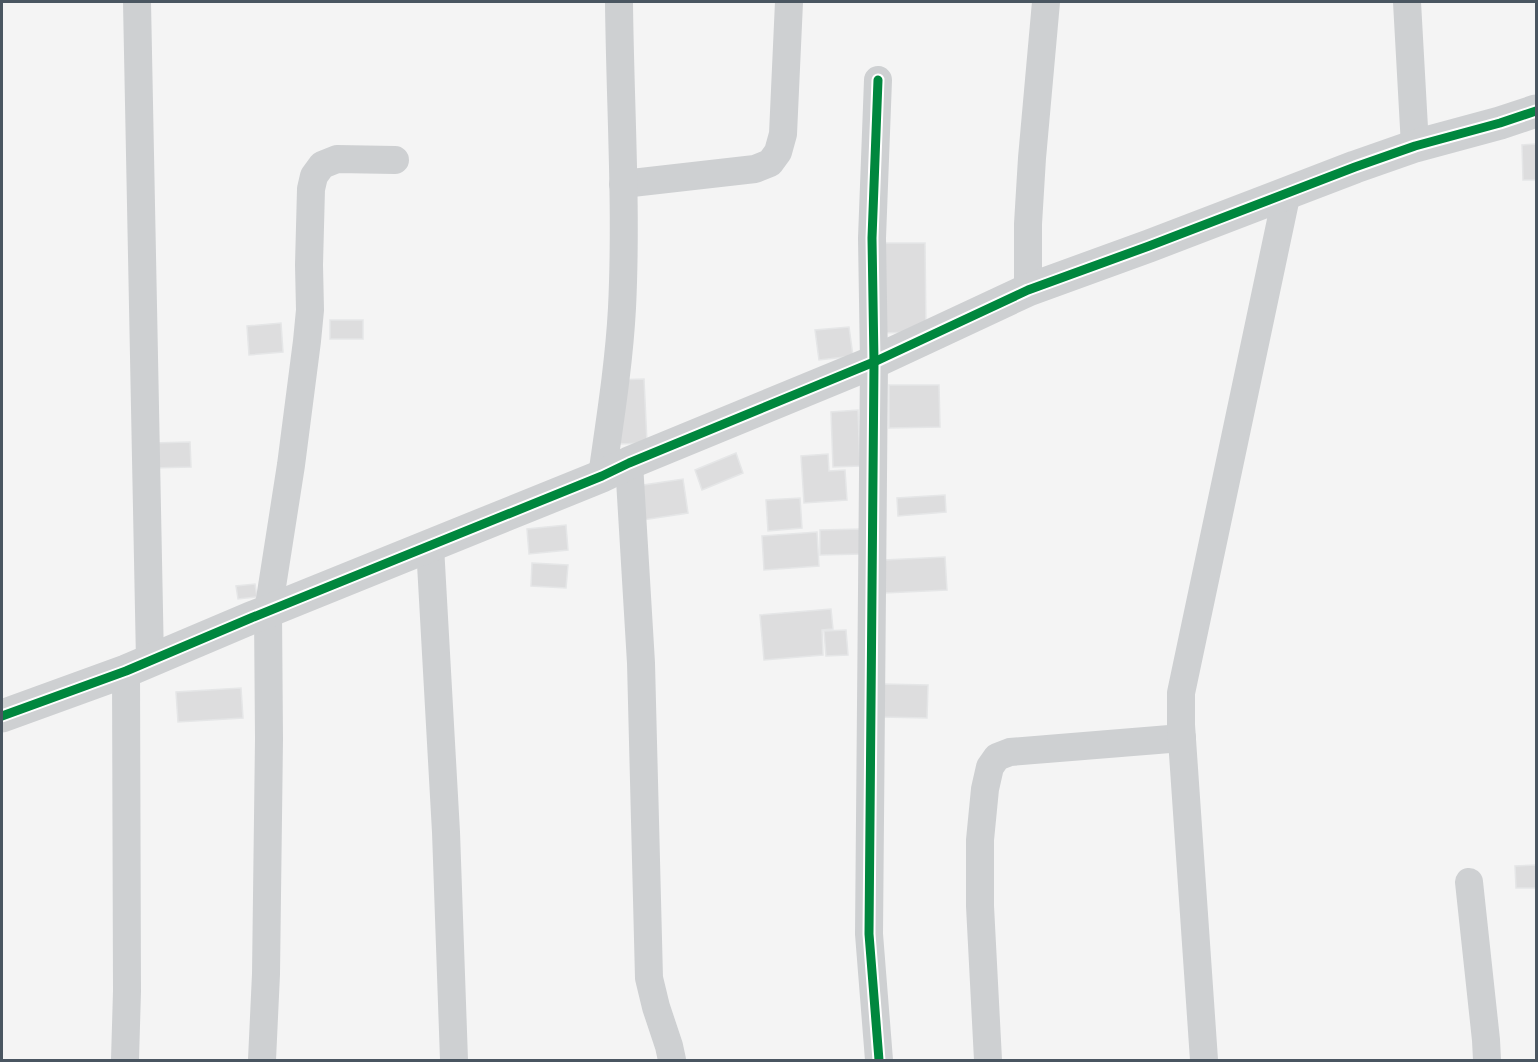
<svg xmlns="http://www.w3.org/2000/svg" width="1538" height="1062" font-family="'Fira Sans',sans-serif">
	<style>
		.building { fill: #ddddde; stroke: #e5e6e7; stroke-width: 1.5 }
		.lines { fill: none; stroke-linecap: round; stroke-linejoin: round }
		.minor { stroke: #ced0d2; stroke-width: 28 }
		.tertiary { stroke: #ced0d2; stroke-width: 33 }
		.cycleway-casing { stroke: #fff; stroke-width: 13 }
		.cycleway { stroke: #00873e; stroke-width: 9 }
	</style>
	<rect width="100%" height="100%" fill="#f4f4f4"/>
	<g class="building">
		<polygon points="1536,144 1536,180 1523,180 1522,145"/>
		<polygon points="875,243 925,243 926,332 875,333"/>
		<rect x="330" y="320" width="33" height="19"/>
		<polygon points="281,323 283,352 249,355 247,326"/>
		<polygon points="849,327 853,356 819,360 815,330"/>
		<polygon points="644,379 647,443 618,444 614,380"/>
		<polygon points="889,385 939,385 940,427 889,428"/>
		<polygon points="858,410 860,466 833,467 831,412"/>
		<polygon points="190,442 191,467 152,468 152,443"/>
		<polygon points="736,453 743,473 702,490 695,470"/>
		<polygon points="828,454 829,471 845,470 847,500 804,503 801,456"/>
		<polygon points="683,479 688,513 643,520 637,486"/>
		<polygon points="945,495 946,512 898,516 897,498"/>
		<polygon points="800,498 802,528 768,531 766,500"/>
		<polygon points="566,525 568,550 529,554 527,529"/>
		<polygon points="862,529 862,554 820,555 820,530"/>
		<polygon points="817,532 819,566 764,570 762,536"/>
		<polygon points="945,557 947,590 885,593 884,560"/>
		<polygon points="532,563 568,565 566,588 531,586"/>
		<polygon points="255,584 257,597 238,599 236,586"/>
		<polygon points="831,609 833,629 822,630 823,655 764,660 760,615"/>
		<polygon points="846,630 848,655 826,656 824,631"/>
		<polygon points="882,684 928,685 927,718 882,717"/>
		<polygon points="241,688 243,718 178,722 176,692"/>
		<polygon points="1536,865 1536,888 1516,888 1515,866"/>
	</g>
	<g class="lines">
		<g class="minor">
			<polyline points="137,2 150,661"/>
			<polyline points="1407,2 1415,146"/>
			<polyline points="878,80 872,238 874,362 869,934 879,1060"/>
			<polyline points="623,184 755,169 770,163 778,152 783,134 789,2"/>
			<polyline points="1028,290 1028,224 1032,158 1046,2"/>
			<polyline points="629,463 641,663 649,978 656,1007 669,1046 672,1060"/>
			<path d="M602,476C610,420 619,364 622,308C627,206 620,103 619,2"/>
			<polyline points="430,546 446,832 454,1060"/>
			<polyline points="1469,882 1486,1040 1487,1060"/>
			<polyline points="125,1060 127,991 126,671"/>
			<polyline points="262,1060 266,974 269,739 268,612 291,465 307,341 310,310 309,265 311,189 314,176 322,165 337,159 395,160"/>
			<polyline points="988,1060 980,906 980,840 985,789 990,767 997,757 1010,752 1182,738"/>
			<polyline points="1204,1060 1181,725 1181,693 1287,192"/>
		</g>
		<polyline class="tertiary" points="2,716 126,671 251,618 602,476 629,463 874,362 1028,290 1149,246 1355,167 1415,146 1500,123 1536,111"/>
		<defs>
			<g id="cycleway">
				<polyline points="878,80 872,238 874,362 869,934 879,1060"/>
				<polyline points="2,716 126,671 251,618 602,476 629,463 874,362 1028,290 1149,246 1355,167 1415,146 1500,123 1536,111"/>
			</g>
		</defs>
		<use href="#cycleway" class="cycleway-casing"/>
		<use href="#cycleway" class="cycleway"/>
	</g>
	<rect width="1538" height="1062" fill="none" stroke="#4a5661" stroke-width="6"/>
</svg>
